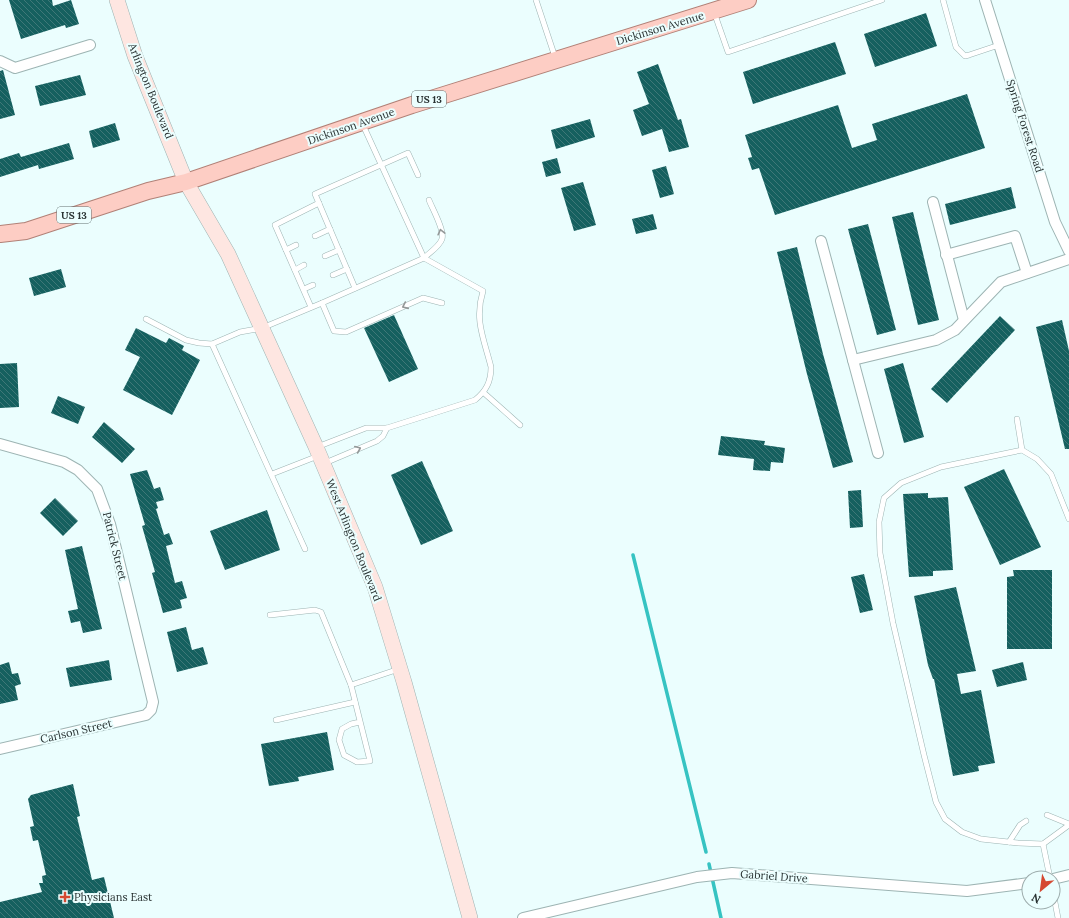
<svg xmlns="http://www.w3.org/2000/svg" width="1069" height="918" font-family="Lora,serif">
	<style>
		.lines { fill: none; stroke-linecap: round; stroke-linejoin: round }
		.stream { stroke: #36c3c2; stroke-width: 3.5 }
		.building { fill: url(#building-back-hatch) }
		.lane-casing { stroke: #9db4b3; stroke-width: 6 }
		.street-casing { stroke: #9db4b3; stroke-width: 12 }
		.secondary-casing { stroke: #9db4b3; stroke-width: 16 }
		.primary-casing { stroke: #b18177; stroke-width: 18 }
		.lane { stroke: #fff; stroke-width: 5 }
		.street { stroke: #fff; stroke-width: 10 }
		.secondary { stroke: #fee6e1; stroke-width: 15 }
		.primary { stroke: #fdcdc4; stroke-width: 16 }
		.oneway { stroke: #949898 }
		.poi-dot { fill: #d54932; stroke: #ebfefe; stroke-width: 1.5 }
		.labels { text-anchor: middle; stroke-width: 4; stroke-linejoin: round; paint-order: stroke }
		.shield { fill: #ebfefe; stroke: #626e6e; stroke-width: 1 }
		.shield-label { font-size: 10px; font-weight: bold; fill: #283131 }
		.street-label { font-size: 11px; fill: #283131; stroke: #ebfefe }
		.poi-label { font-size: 11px; fill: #283131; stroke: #ebfefe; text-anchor: start }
	</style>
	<defs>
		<pattern id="building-back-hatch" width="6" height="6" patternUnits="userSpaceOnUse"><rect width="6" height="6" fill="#15605f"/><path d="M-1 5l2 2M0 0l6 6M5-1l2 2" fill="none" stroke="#3f7878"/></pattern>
	</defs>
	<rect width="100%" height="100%" fill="#ebfefe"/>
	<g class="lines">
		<g class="stream">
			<polyline points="633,555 706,852"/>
			<polyline points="709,864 721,918"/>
		</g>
	</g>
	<g class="building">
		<polygon points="9,0 52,0 53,6 71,0 79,24 66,28 65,25 21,39"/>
		<polygon points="926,13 937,46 875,67 864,34"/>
		<polygon points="835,42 846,74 753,104 743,72"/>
		<polygon points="658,64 678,120 681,119 689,147 669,152 662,129 642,136 633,110 649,104 637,72"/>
		<polygon points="3,70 15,115 0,119 0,71"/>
		<polygon points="80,75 86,95 40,106 35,86"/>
		<polygon points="967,94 985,148 775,215 759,168 752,170 748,158 752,157 745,135 838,105 852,148 877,140 872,124"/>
		<polygon points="590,119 595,137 556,149 551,130"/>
		<polygon points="115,123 120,140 93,148 89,131"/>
		<polygon points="69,143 74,159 39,169 38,165 0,177 0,159 19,153 21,157"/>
		<polygon points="557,158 561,173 546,177 542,162"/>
		<polygon points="666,166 674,194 660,198 652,170"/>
		<polygon points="583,182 596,225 574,231 561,188"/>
		<polygon points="1011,187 1016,208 950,225 945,204"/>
		<polygon points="913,212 939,320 918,325 892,217"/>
		<polygon points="653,214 657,229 636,234 632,219"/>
		<polygon points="868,224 896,330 877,335 848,229"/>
		<polygon points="797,247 823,354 853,462 833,468 807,374 777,252"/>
		<polygon points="61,269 66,287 34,296 29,278"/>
		<polygon points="394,315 418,369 389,382 364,328"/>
		<polygon points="1000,316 1015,330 947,403 931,389"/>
		<polygon points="1062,320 1069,351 1069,449 1065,449 1036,327"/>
		<polygon points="136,328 166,343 169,338 184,346 182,350 200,360 172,415 123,390 140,357 125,350"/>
		<polygon points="17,363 19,407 0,408 0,364"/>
		<polygon points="903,363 924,437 904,443 884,369"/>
		<polygon points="58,396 85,407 78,424 51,413"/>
		<polygon points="104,422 135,449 122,463 92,437"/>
		<polygon points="721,436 765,441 764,445 785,448 783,463 771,462 770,471 753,470 754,459 718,455"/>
		<polygon points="422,461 453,531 421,545 391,475"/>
		<polygon points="1004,469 1041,547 1000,565 964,487"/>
		<polygon points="147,470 154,489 160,487 164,500 156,502 158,508 156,509 164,535 169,533 173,544 166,546 175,583 182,581 187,598 180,600 182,608 163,613 152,573 155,572 142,526 145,525 130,474"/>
		<polygon points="861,490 863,527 850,528 848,491"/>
		<polygon points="928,493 928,498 948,497 953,570 933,571 933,576 909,577 903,494"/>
		<polygon points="55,498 78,521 63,536 40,513"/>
		<polygon points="267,510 280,550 225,570 210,531"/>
		<polygon points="82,546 102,629 83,633 80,621 71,623 68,611 78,609 65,550"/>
		<polygon points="1013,570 1052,570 1052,649 1007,649 1007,577 1014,576"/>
		<polygon points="864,574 873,610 860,613 851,577"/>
		<polygon points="956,587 976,671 957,674 961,694 981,690 995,763 978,766 979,771 953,776 934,679 933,679 928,665 914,596"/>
		<polygon points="186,627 192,650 203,647 208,664 177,672 167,632"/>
		<polygon points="109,660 112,680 70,687 66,668"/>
		<polygon points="9,662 12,674 18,673 21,684 15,686 18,700 0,704 0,665"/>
		<polygon points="1023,662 1027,680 997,687 992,670"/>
		<polygon points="327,732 334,770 298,777 299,781 269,786 261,744"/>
		<polygon points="73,784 80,816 77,817 92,880 104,877 114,918 0,918 0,902 42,892 39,883 43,883 42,876 46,875 38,840 33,841 30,827 34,826 28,799 31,795"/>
	</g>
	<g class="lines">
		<defs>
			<g id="lane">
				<polyline points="536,0 555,57"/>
				<polyline points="943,0 956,47 965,56 969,55 999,45"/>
				<polyline points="714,12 728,52 882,0"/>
				<polyline points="315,236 330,229"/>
				<polyline points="286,250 296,245"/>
				<polyline points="325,256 339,250"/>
				<polyline points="295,270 304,265"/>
				<polyline points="333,275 347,269"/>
				<polyline points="355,288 315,194 408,153 418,175"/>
				<polyline points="304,289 313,285"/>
				<polyline points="322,303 334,331 346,332 423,298 442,303"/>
				<polyline points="311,307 275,225 319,203"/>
				<path d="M146,319L186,340L199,343L212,344L240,332L262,328L322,303L424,258C430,252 439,247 442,239C445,231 432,208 429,200"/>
				<polyline points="212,344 305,549"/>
				<polyline points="484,393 520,425"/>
				<polyline points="1017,419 1022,450"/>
				<path d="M317,447L366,428H387L475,400C486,391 491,382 491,367C484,339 474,320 483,291L424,258L363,125"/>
				<polyline points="325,463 377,441 383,436 387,428"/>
				<polyline points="272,474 318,456"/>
				<polyline points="1069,519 1051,474 1037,459 1022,450 941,467 901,483 884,498 879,522 880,553 893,623 924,755 936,802 945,819 962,832 981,839 1018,843 1043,844 1069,825"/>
				<polyline points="270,615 315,610 321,612 351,685 399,669"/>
				<polyline points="351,685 370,761 357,762 344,755 339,740 342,729 351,724 360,722"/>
				<polyline points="276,720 355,702"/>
				<polyline points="1047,815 1069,824"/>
				<polyline points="1009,842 1020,825 1026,821"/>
				<polyline points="1043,844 1050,878"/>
				<polyline points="1053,892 1058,918"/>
			</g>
			<g id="street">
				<polyline points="985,0 1055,222 1069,251"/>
				<polyline points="0,61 15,68 90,45"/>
				<polyline points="933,202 964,320"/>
				<polyline points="821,241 878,453"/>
				<polyline points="946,255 1015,236 1027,273"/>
				<polyline points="853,360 936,340 955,330 1001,282 1069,259"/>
				<polyline points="0,444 64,462 78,470 97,489 110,524 153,702 151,710 146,715 0,749"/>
				<polyline points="1053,879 1069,875"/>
				<polyline points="523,918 697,877 732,873 967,891 1029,883"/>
			</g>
			<polyline id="secondary" points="117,0 135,56 186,182 228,254 316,447 375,587 404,682 470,918"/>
			<polyline id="primary" points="0,234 26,231 148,191 186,182 412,105 748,0"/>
		</defs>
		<use href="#lane" class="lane-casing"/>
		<use href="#street" class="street-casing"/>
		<use href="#secondary" class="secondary-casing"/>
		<use href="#primary" class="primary-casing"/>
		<use href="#lane" class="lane"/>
		<use href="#street" class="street"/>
		<use href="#secondary" class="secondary"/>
		<use href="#primary" class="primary"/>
	</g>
	<defs><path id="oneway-chevron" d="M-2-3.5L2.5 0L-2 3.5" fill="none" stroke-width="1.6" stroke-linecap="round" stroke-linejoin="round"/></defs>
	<g class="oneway">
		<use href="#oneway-chevron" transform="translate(441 232) rotate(-104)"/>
		<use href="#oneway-chevron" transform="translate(405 306) rotate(156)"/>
		<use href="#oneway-chevron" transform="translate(358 449) rotate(-23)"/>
	</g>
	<path class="poi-dot" d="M63 891h4v4h4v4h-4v4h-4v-4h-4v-4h4z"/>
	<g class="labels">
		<g class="shield">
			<rect x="412" y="91" width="34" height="16" rx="3"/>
			<rect x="57" y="207" width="34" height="16" rx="3"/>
		</g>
		<g class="shield-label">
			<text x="429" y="103">US 13</text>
			<text x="74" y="219">US 13</text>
		</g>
		<g class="street-label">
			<text transform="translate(660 28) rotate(-17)" y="4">Dickinson Avenue</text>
			<text transform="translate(151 91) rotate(68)" y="4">Arlington Boulevard</text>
			<text transform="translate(351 126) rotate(-19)" y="4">Dickinson Avenue</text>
			<text transform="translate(1025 126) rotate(72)" y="4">Spring Forest Road</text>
			<text transform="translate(354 540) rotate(68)" y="4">West Arlington Boulevard</text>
			<text transform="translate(115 546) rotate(76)" y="4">Patrick Street</text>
			<text transform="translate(76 731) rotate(-13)" y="4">Carlson Street</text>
			<text transform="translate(774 876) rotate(4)" y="4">Gabriel Drive</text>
		</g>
		<g class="poi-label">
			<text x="74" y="901">Physicians East</text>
		</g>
	</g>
	<g transform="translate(1041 890) rotate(209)"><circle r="19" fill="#ebfefe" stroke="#9dacac"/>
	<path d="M0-3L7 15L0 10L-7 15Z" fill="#d54932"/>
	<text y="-6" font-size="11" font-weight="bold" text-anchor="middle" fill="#283131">N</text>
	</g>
</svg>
